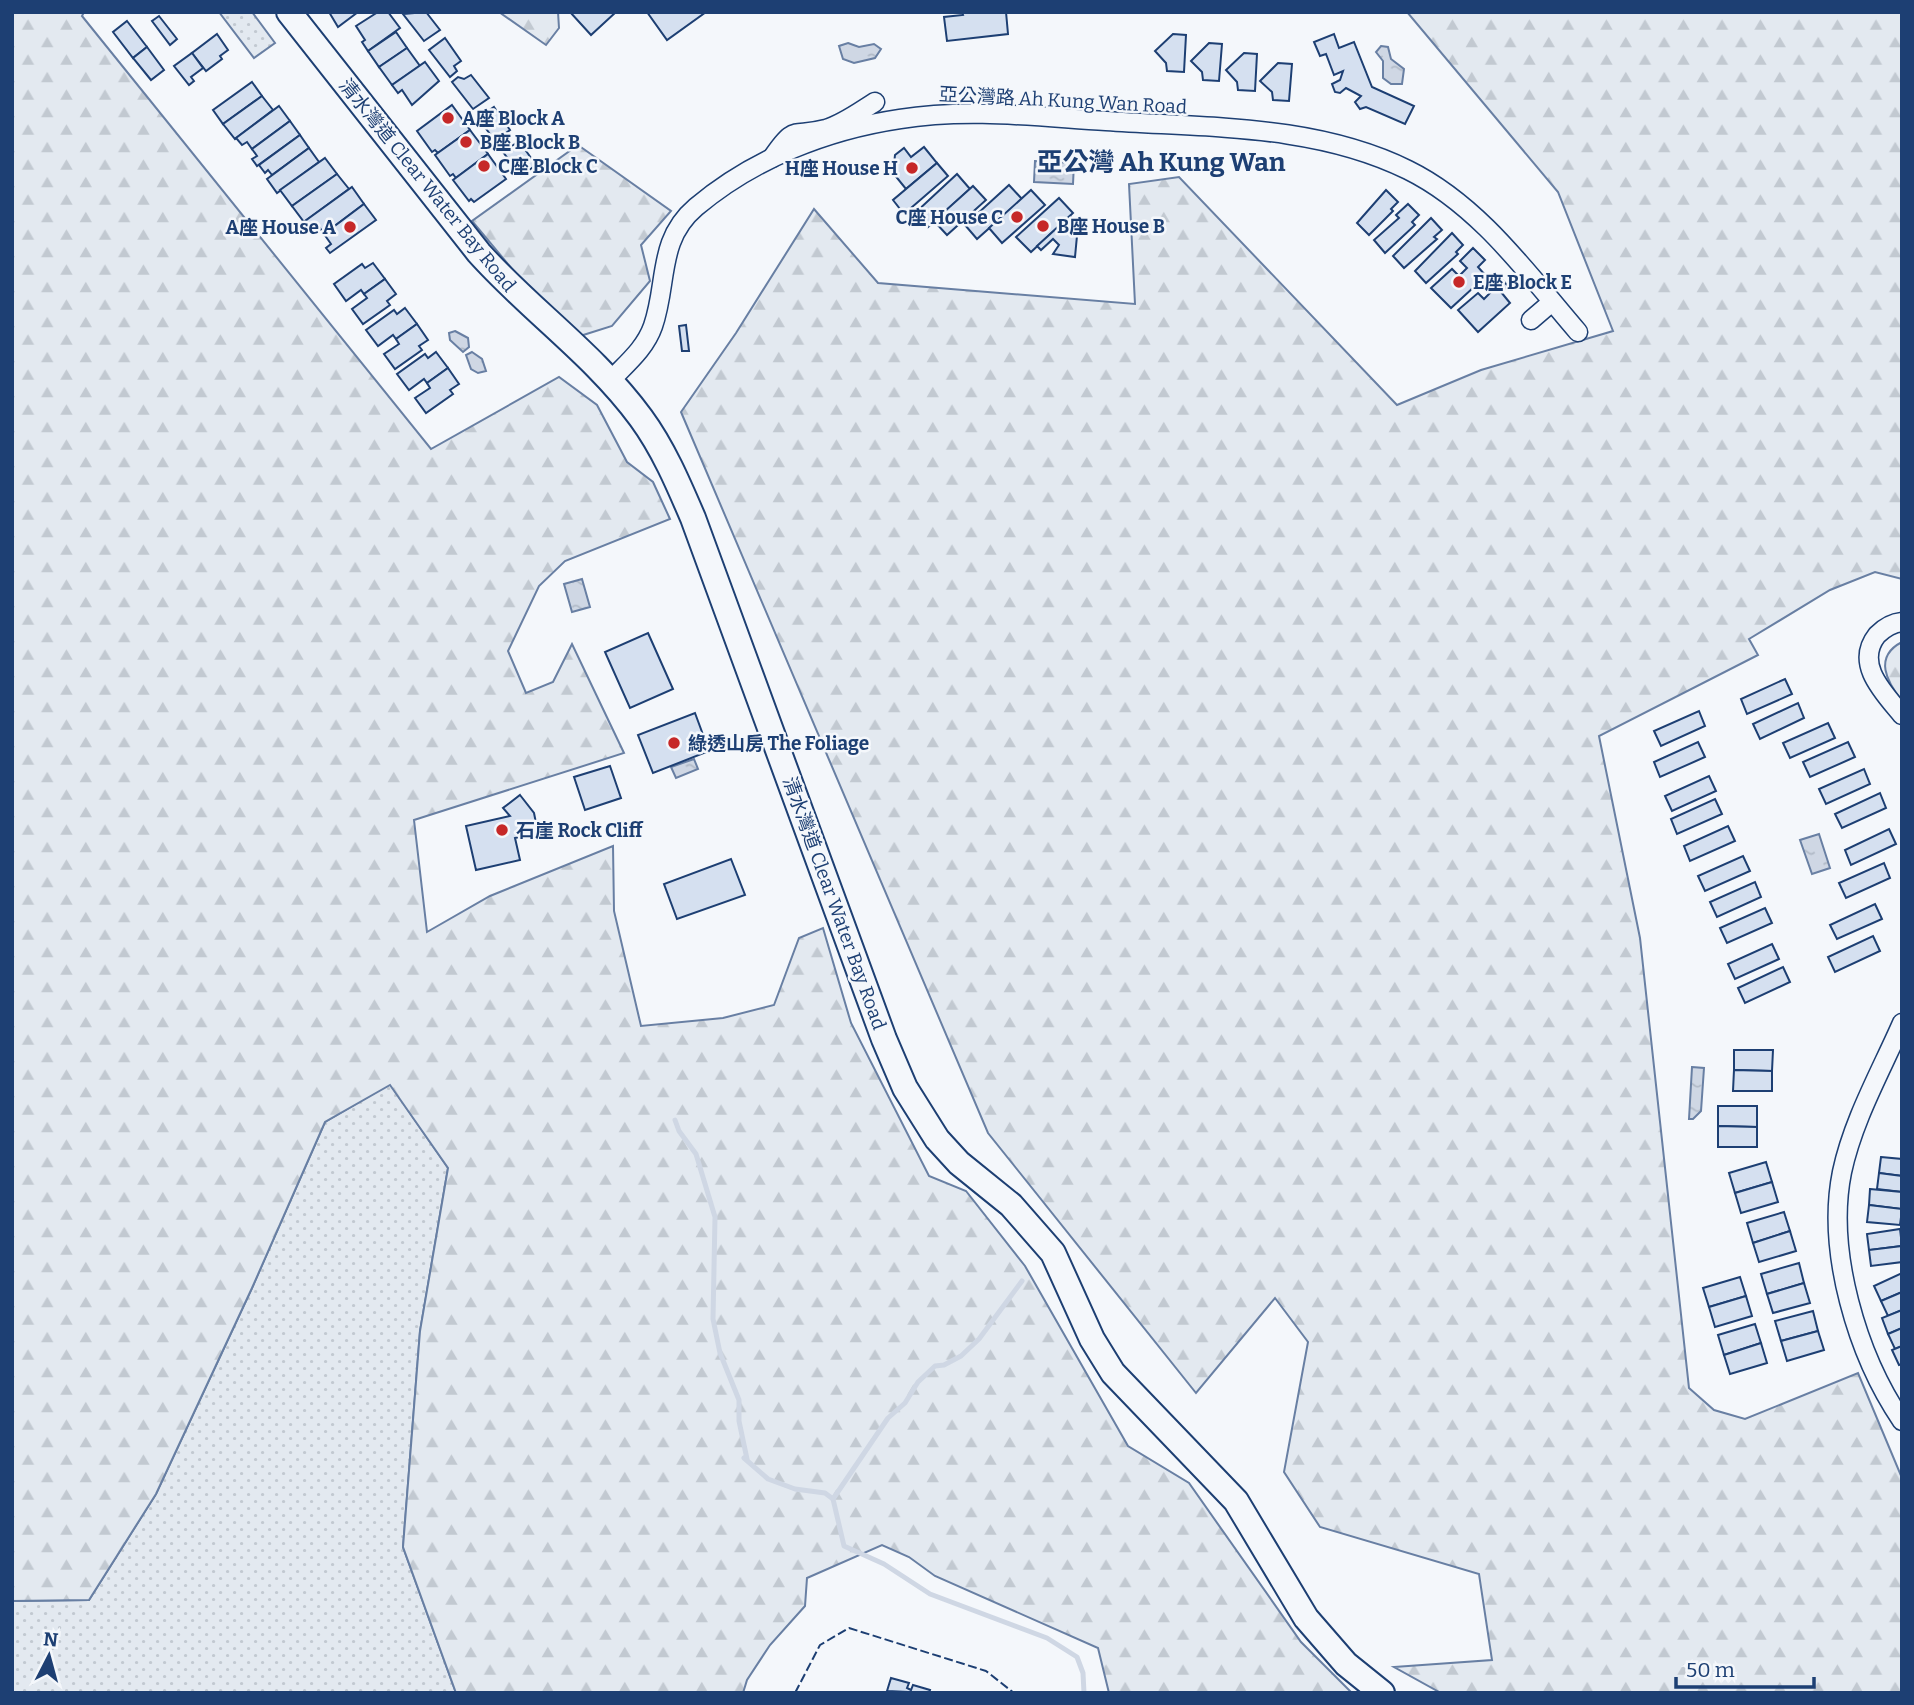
<svg xmlns="http://www.w3.org/2000/svg" width="1914" height="1705" font-family="Bitter,'Noto Sans TC',serif">
	<style>
		.grass { fill: url(#grass-dots); stroke: #687fa3; stroke-width: 2 }
		.forest { fill: url(#forest-firs); stroke: #687fa3; stroke-width: 2 }
		.water { fill: url(#water-ripples); stroke: #687fa3; stroke-width: 2 }
		.lines { fill: none; stroke-linecap: round; stroke-linejoin: round }
		.stream { stroke: #cfd7e4; stroke-width: 5 }
		.building { fill: #d5e0f0; stroke: #1d3f73; stroke-width: 2 }
		.street-casing { stroke: #1d3f73; stroke-width: 21 }
		.secondary-casing { stroke: #1d3f73; stroke-width: 28 }
		.street { stroke: #f4f7fb; stroke-width: 18 }
		.secondary { stroke: #f4f7fb; stroke-width: 24 }
		.fence { stroke: #1d3f73; stroke-width: 2; stroke-dasharray: 9 3.5; stroke-linecap: butt }
		.poi-dot { fill: #c62828; stroke: #f4f7fb; stroke-width: 2.5 }
		.labels { text-anchor: middle; stroke-width: 5; stroke-linejoin: round; paint-order: stroke }
		.street-label { font-size: 19px; fill: #1d3f73; stroke: #f4f7fb }
		.poi-label { font-size: 19px; font-weight: bold; fill: #1d3f73; stroke: #f4f7fb; text-anchor: start }
		.district-label { font-size: 26px; font-weight: bold; fill: #1d3f73; stroke: #f4f7fb }
	</style>
	<defs>
		<pattern id="grass-dots" width="8" height="8" patternUnits="userSpaceOnUse" patternTransform="scale(1.75)"><rect width="8" height="8" fill="#e3e9f0"/><path d="M2 2h.1M6 6h.1" fill="none" stroke="#c2c9d1" stroke-width="1.8" stroke-linecap="round"/></pattern>
		<pattern id="forest-firs" width="22" height="20" patternUnits="userSpaceOnUse" patternTransform="scale(1.75)"><rect width="22" height="20" fill="#e3e9f0"/><path d="M5 1l3.5 6h-7zM16 11l3.5 6h-7z" fill="#c2c9d1"/></pattern>
		<pattern id="water-ripples" width="26" height="14" patternUnits="userSpaceOnUse" patternTransform="scale(1.75)"><rect width="26" height="14" fill="#cfd7e4"/><path d="M2 4q2-2 4 0t4 0M15 11q2-2 4 0t4 0" fill="none" stroke="#b1bac7"/></pattern>
	</defs>
	<rect width="100%" height="100%" fill="#f4f7fb"/>
	<g class="grass">
		<polygon points="219,12 252,12 275,43 254,58"/>
		<polygon points="390,1084 448,1168 420,1331 403,1547 456,1693 12,1693 12,1601 89,1600 156,1494 252,1288 325,1122"/>
	</g>
	<g class="forest">
		<polygon points="12,12 84,12 82,16 431,449 559,377 597,405 627,462 653,482 670,519 565,561 539,586 508,651 526,693 553,682 572,644 624,753 414,820 427,932 490,896 613,846 614,911 641,1026 723,1018 774,1005 799,938 823,928 851,1023 929,1176 966,1191 1025,1266 1128,1446 1189,1483 1301,1642 1352,1693 1109,1693 1098,1648 935,1576 909,1557 882,1545 807,1578 805,1606 770,1645 747,1680 743,1693 456,1693 403,1547 420,1331 448,1168 390,1085 325,1122 252,1288 156,1494 89,1600 12,1601"/>
		<polygon points="499,12 558,12 559,28 546,45"/>
		<polygon points="1407,12 1902,12 1902,579 1875,572 1830,590 1749,639 1758,655 1599,736 1640,938 1689,1388 1714,1410 1745,1419 1858,1373 1902,1478 1902,1693 1441,1693 1394,1667 1492,1660 1479,1574 1320,1527 1284,1472 1308,1342 1275,1298 1196,1393 988,1133 681,412 736,333 814,209 878,283 1135,304 1129,184 1179,177 1397,405 1481,370 1613,331 1558,192"/>
		<polygon points="578,145 671,211 641,245 650,281 612,326 580,336 523,282 472,221"/>
		<path d="M1902,642V701C1887,682 1873,657 1902,642Z"/>
	</g>
	<g class="water">
		<polygon points="848,43 859,47 874,44 881,49 875,58 854,63 843,59 839,46"/>
		<polygon points="1381,46 1388,47 1391,59 1404,69 1402,84 1391,84 1383,78 1383,61 1376,52"/>
		<polygon points="1035,161 1074,163 1073,184 1034,182"/>
		<polygon points="455,331 468,338 469,347 463,352 450,340 449,333"/>
		<polygon points="472,352 482,359 486,371 478,373 471,369 466,355"/>
		<polygon points="582,579 590,607 572,612 564,584"/>
		<polygon points="694,759 698,769 676,778 671,767"/>
		<polygon points="1819,834 1830,868 1812,874 1800,840"/>
		<polygon points="1692,1067 1704,1068 1701,1111 1693,1119 1689,1119"/>
	</g>
	<g class="lines">
		<g class="stream">
			<polyline points="675,1120 679,1131 696,1154 715,1217 713,1319 720,1353 739,1400 739,1421 747,1459"/>
			<polyline points="744,1458 768,1479 795,1489 825,1493 833,1499 844,1546 884,1564 930,1594 1047,1638 1077,1657 1083,1673 1084,1693"/>
			<polyline points="833,1499 888,1418 905,1403 918,1382 935,1366 944,1365 961,1356 979,1339 1022,1281"/>
		</g>
	</g>
	<g class="building">
		<polygon points="329,12 358,12 338,27"/>
		<polygon points="378,12 388,12 400,28 368,51 362,42 365,40 356,26"/>
		<polygon points="426,12 440,30 424,41 403,14"/>
		<polygon points="570,12 616,12 591,35"/>
		<polygon points="647,12 706,12 667,40"/>
		<polygon points="962,12 1006,12 1008,34 947,41 944,17 963,15"/>
		<polygon points="159,16 177,39 170,45 152,21"/>
		<polygon points="127,21 147,47 133,58 113,32"/>
		<polygon points="396,32 407,48 379,67 368,51"/>
		<polygon points="217,34 228,50 220,56 222,59 206,71 192,53"/>
		<polygon points="1173,34 1186,35 1184,72 1167,71 1166,63 1155,51"/>
		<polygon points="1334,34 1339,48 1354,42 1372,87 1414,106 1405,124 1366,107 1360,109 1355,102 1361,96 1346,88 1340,93 1335,92 1332,84 1340,80 1343,71 1334,75 1326,54 1320,56 1314,42"/>
		<polygon points="445,38 461,61 454,66 457,71 450,77 429,50"/>
		<polygon points="1209,43 1222,44 1219,81 1203,80 1202,72 1191,61"/>
		<polygon points="147,47 164,70 151,80 133,58"/>
		<polygon points="407,48 420,66 392,85 379,67"/>
		<polygon points="192,53 203,68 191,77 194,81 189,85 174,66"/>
		<polygon points="1244,53 1257,54 1255,91 1238,90 1237,82 1226,70"/>
		<polygon points="425,62 439,81 412,105 402,90 398,93 392,85"/>
		<polygon points="1278,63 1292,64 1289,101 1273,100 1272,92 1260,81"/>
		<polygon points="471,75 489,98 473,109 452,82 458,77 464,79"/>
		<polygon points="252,82 262,96 223,124 213,110"/>
		<polygon points="262,96 273,110 235,139 223,124"/>
		<polygon points="452,105 470,130 438,153 435,150 432,152 417,131"/>
		<polygon points="279,106 290,121 252,149 247,142 242,145 236,138"/>
		<polygon points="494,107 510,130 503,135 506,140 499,146 478,118"/>
		<polygon points="290,121 300,135 257,166 252,159 257,156 252,149"/>
		<polygon points="470,130 488,154 456,178 453,174 450,176 435,155"/>
		<polygon points="300,135 309,148 272,175 268,170 265,173 259,165"/>
		<polygon points="519,141 536,165 521,176 500,148 508,143 512,146"/>
		<polygon points="924,147 937,163 906,189 893,173 895,155 904,148 911,157"/>
		<polygon points="309,148 319,162 277,193 267,179"/>
		<polygon points="488,154 506,179 474,202 471,199 469,201 453,180"/>
		<polygon points="325,158 337,174 292,206 280,190"/>
		<polygon points="937,163 948,176 904,214 893,200"/>
		<polygon points="337,174 349,189 304,222 292,206"/>
		<polygon points="957,174 970,189 928,227 915,213"/>
		<polygon points="1009,185 1022,199 977,239 965,225"/>
		<polygon points="973,186 986,200 947,235 934,221"/>
		<polygon points="352,187 364,204 324,234 320,228 314,233 305,221"/>
		<polygon points="1031,190 1045,205 1002,243 989,228"/>
		<polygon points="1386,190 1398,202 1391,209 1393,211 1369,235 1357,223"/>
		<polygon points="1059,198 1073,213 1031,252 1016,237"/>
		<polygon points="364,204 376,220 330,253 326,248 331,244 324,234"/>
		<polygon points="1408,204 1419,215 1412,222 1415,225 1385,253 1374,240 1399,218 1396,215"/>
		<polygon points="1070,216 1078,225 1075,257 1053,254 1059,245 1053,239 1041,250 1037,246"/>
		<polygon points="1431,218 1442,230 1434,237 1437,239 1404,268 1393,256"/>
		<polygon points="1452,233 1463,245 1456,252 1458,254 1426,283 1415,271"/>
		<polygon points="1473,248 1485,260 1478,267 1486,276 1451,308 1431,288 1452,269 1459,276 1467,268 1460,261"/>
		<polygon points="373,263 385,279 364,294 361,290 346,301 334,284 362,264 365,268"/>
		<polygon points="1497,274 1508,286 1501,292 1510,303 1478,332 1458,310 1478,293 1484,299 1490,293 1483,286"/>
		<polygon points="385,279 396,294 387,301 390,305 363,324 352,309 367,298 364,294"/>
		<polygon points="405,308 417,324 396,339 393,335 378,346 366,330 394,310 397,314"/>
		<polygon points="417,324 428,340 419,346 422,350 395,369 384,354 399,344 396,339"/>
		<polygon points="686,325 689,351 682,351 679,326"/>
		<polygon points="436,352 448,368 427,383 424,379 409,390 397,374 425,354 428,358"/>
		<polygon points="448,368 459,384 450,390 453,394 426,413 415,398 430,388 427,383"/>
		<polygon points="648,633 673,689 630,708 605,652"/>
		<polygon points="1785,679 1792,694 1747,714 1741,699"/>
		<polygon points="1798,703 1804,718 1760,739 1753,724"/>
		<polygon points="1699,711 1705,726 1661,746 1654,731"/>
		<polygon points="695,713 709,751 653,773 638,735"/>
		<polygon points="1828,723 1835,738 1790,758 1783,743"/>
		<polygon points="1698,742 1705,757 1660,777 1654,762"/>
		<polygon points="1848,742 1855,757 1810,777 1803,762"/>
		<polygon points="610,766 621,798 585,810 574,777"/>
		<polygon points="1864,769 1870,784 1826,804 1819,789"/>
		<polygon points="1709,776 1716,791 1672,811 1665,796"/>
		<polygon points="1880,793 1886,808 1842,828 1835,814"/>
		<polygon points="520,795 534,813 538,833 515,838 520,860 476,870 466,826 510,816 503,808"/>
		<polygon points="1715,799 1722,814 1677,834 1671,819"/>
		<polygon points="1728,826 1735,841 1690,861 1684,846"/>
		<polygon points="1889,829 1896,844 1851,865 1845,850"/>
		<polygon points="1743,856 1750,871 1705,891 1698,876"/>
		<polygon points="731,859 745,895 677,919 664,884"/>
		<polygon points="1884,863 1890,878 1846,898 1839,883"/>
		<polygon points="1755,882 1761,897 1717,917 1710,902"/>
		<polygon points="1875,904 1882,919 1837,939 1830,925"/>
		<polygon points="1765,908 1772,923 1727,943 1720,928"/>
		<polygon points="1873,936 1880,951 1835,972 1828,957"/>
		<polygon points="1772,944 1779,959 1735,979 1728,964"/>
		<polygon points="1783,967 1790,982 1745,1003 1738,988"/>
		<polygon points="1734,1050 1773,1050 1772,1071 1734,1070"/>
		<polygon points="1734,1070 1772,1071 1772,1091 1733,1091"/>
		<polygon points="1718,1106 1757,1106 1757,1127 1718,1126"/>
		<polygon points="1718,1126 1757,1127 1757,1147 1718,1147"/>
		<polygon points="1881,1157 1902,1159 1902,1176 1879,1173"/>
		<polygon points="1766,1162 1772,1182 1735,1193 1729,1173"/>
		<polygon points="1879,1173 1902,1176 1902,1192 1877,1189"/>
		<polygon points="1772,1182 1778,1202 1741,1213 1735,1193"/>
		<polygon points="1870,1189 1902,1192 1902,1209 1869,1205"/>
		<polygon points="1869,1205 1902,1209 1900,1225 1867,1222"/>
		<polygon points="1784,1212 1790,1231 1753,1243 1747,1223"/>
		<polygon points="1900,1229 1902,1246 1869,1250 1867,1234"/>
		<polygon points="1790,1231 1796,1251 1759,1262 1753,1243"/>
		<polygon points="1902,1246 1902,1262 1871,1266 1869,1250"/>
		<polygon points="1799,1263 1804,1283 1767,1294 1761,1274"/>
		<polygon points="1902,1273 1902,1292 1881,1301 1874,1286"/>
		<polygon points="1740,1277 1746,1296 1709,1307 1703,1288"/>
		<polygon points="1804,1283 1810,1303 1773,1313 1767,1294"/>
		<polygon points="1902,1292 1902,1310 1888,1316 1881,1301"/>
		<polygon points="1746,1296 1752,1316 1715,1327 1709,1307"/>
		<polygon points="1902,1310 1902,1328 1888,1334 1882,1318"/>
		<polygon points="1813,1311 1818,1331 1781,1341 1775,1321"/>
		<polygon points="1755,1324 1761,1343 1724,1355 1718,1335"/>
		<polygon points="1902,1328 1902,1346 1895,1349 1888,1334"/>
		<polygon points="1818,1331 1824,1350 1787,1361 1781,1341"/>
		<polygon points="1761,1343 1767,1363 1730,1374 1724,1355"/>
		<polygon points="1902,1346 1902,1364 1899,1365 1892,1350"/>
		<polygon points="891,1678 909,1683 907,1688 911,1690 913,1685 930,1690 929,1693 887,1691"/>
	</g>
	<g class="lines">
		<defs>
			<g id="street">
				<path d="M772,158C796,123 792,138 826,129C843,124 859,112 875,102"/>
				<polyline points="1531,320 1552,302"/>
				<path d="M610,381C626,364 645,349 653,326C668,283 657,240 696,207C753,159 826,130 900,119C968,108 1038,117 1106,121C1207,128 1315,124 1408,170C1479,205 1528,274 1578,332"/>
				<path d="M1902,622C1892,623 1884,628 1877,635C1854,664 1884,693 1902,715"/>
				<path d="M1902,1023C1881,1071 1853,1120 1842,1172C1826,1251 1857,1355 1902,1421"/>
			</g>
			<path id="secondary" d="M289,12L479,253C530,310 595,355 641,418C663,448 678,483 693,518L884,1039L905,1088L937,1139L959,1163L1011,1205L1053,1253L1092,1339L1113,1373L1236,1501L1306,1618L1346,1664L1382,1693"/>
		</defs>
		<use href="#street" class="street-casing"/>
		<use href="#secondary" class="secondary-casing"/>
		<use href="#street" class="street"/>
		<use href="#secondary" class="secondary"/>
		<polyline class="fence" points="795,1693 820,1645 849,1628 986,1671 1014,1693"/>
	</g>
	<g class="poi-dot">
		<circle cx="448" cy="118" r="7"/>
		<circle cx="466" cy="142" r="7"/>
		<circle cx="484" cy="166" r="7"/>
		<circle cx="912" cy="168" r="7"/>
		<circle cx="1017" cy="217" r="7"/>
		<circle cx="1043" cy="226" r="7"/>
		<circle cx="350" cy="227" r="7"/>
		<circle cx="1459" cy="282" r="7"/>
		<circle cx="674" cy="743" r="7"/>
		<circle cx="502" cy="830" r="7"/>
	</g>
	<g class="labels">
		<g class="street-label">
			<text transform="translate(1063 100) rotate(3)" y="7">亞公灣路 Ah Kung Wan Road</text>
			<text transform="translate(428 185) rotate(51)" y="7">清水灣道 Clear Water Bay Road</text>
			<text transform="translate(835 903) rotate(70)" y="7">清水灣道 Clear Water Bay Road</text>
		</g>
		<g class="poi-label">
			<text x="462" y="125">A座 Block A</text>
			<text x="480" y="149">B座 Block B</text>
			<text x="498" y="173">C座 Block C</text>
			<text x="898" y="175" text-anchor="end">H座 House H</text>
			<text x="1003" y="224" text-anchor="end">C座 House C</text>
			<text x="1057" y="233">B座 House B</text>
			<text x="336" y="234" text-anchor="end">A座 House A</text>
			<text x="1473" y="289">E座 Block E</text>
			<text x="688" y="750">綠透山房 The Foliage</text>
			<text x="516" y="837">石崖 Rock Cliff</text>
		</g>
		<g class="district-label">
			<text x="1161" y="171">亞公灣 Ah Kung Wan</text>
		</g>
	</g>
	<rect width="1914" height="1705" fill="none" stroke="#1d3f73" stroke-width="28"/>
	<g transform="translate(49 1656) rotate(6)" stroke="#f4f7fb" stroke-width="5" paint-order="stroke">
	<path d="M0-5L12 26L0 18L-12 26Z" fill="#1d3f73"/>
	<text y="-10" font-size="19" font-weight="bold" text-anchor="middle" fill="#1d3f73">N</text>
	</g>
	<path d="M1676 1677v10h138v-10" fill="none" stroke="#1d3f73" stroke-width="3.5"/>
	<text x="1686" y="1677" font-size="21" fill="#1d3f73" stroke="#f4f7fb" stroke-width="5" paint-order="stroke">50 m</text>
</svg>
